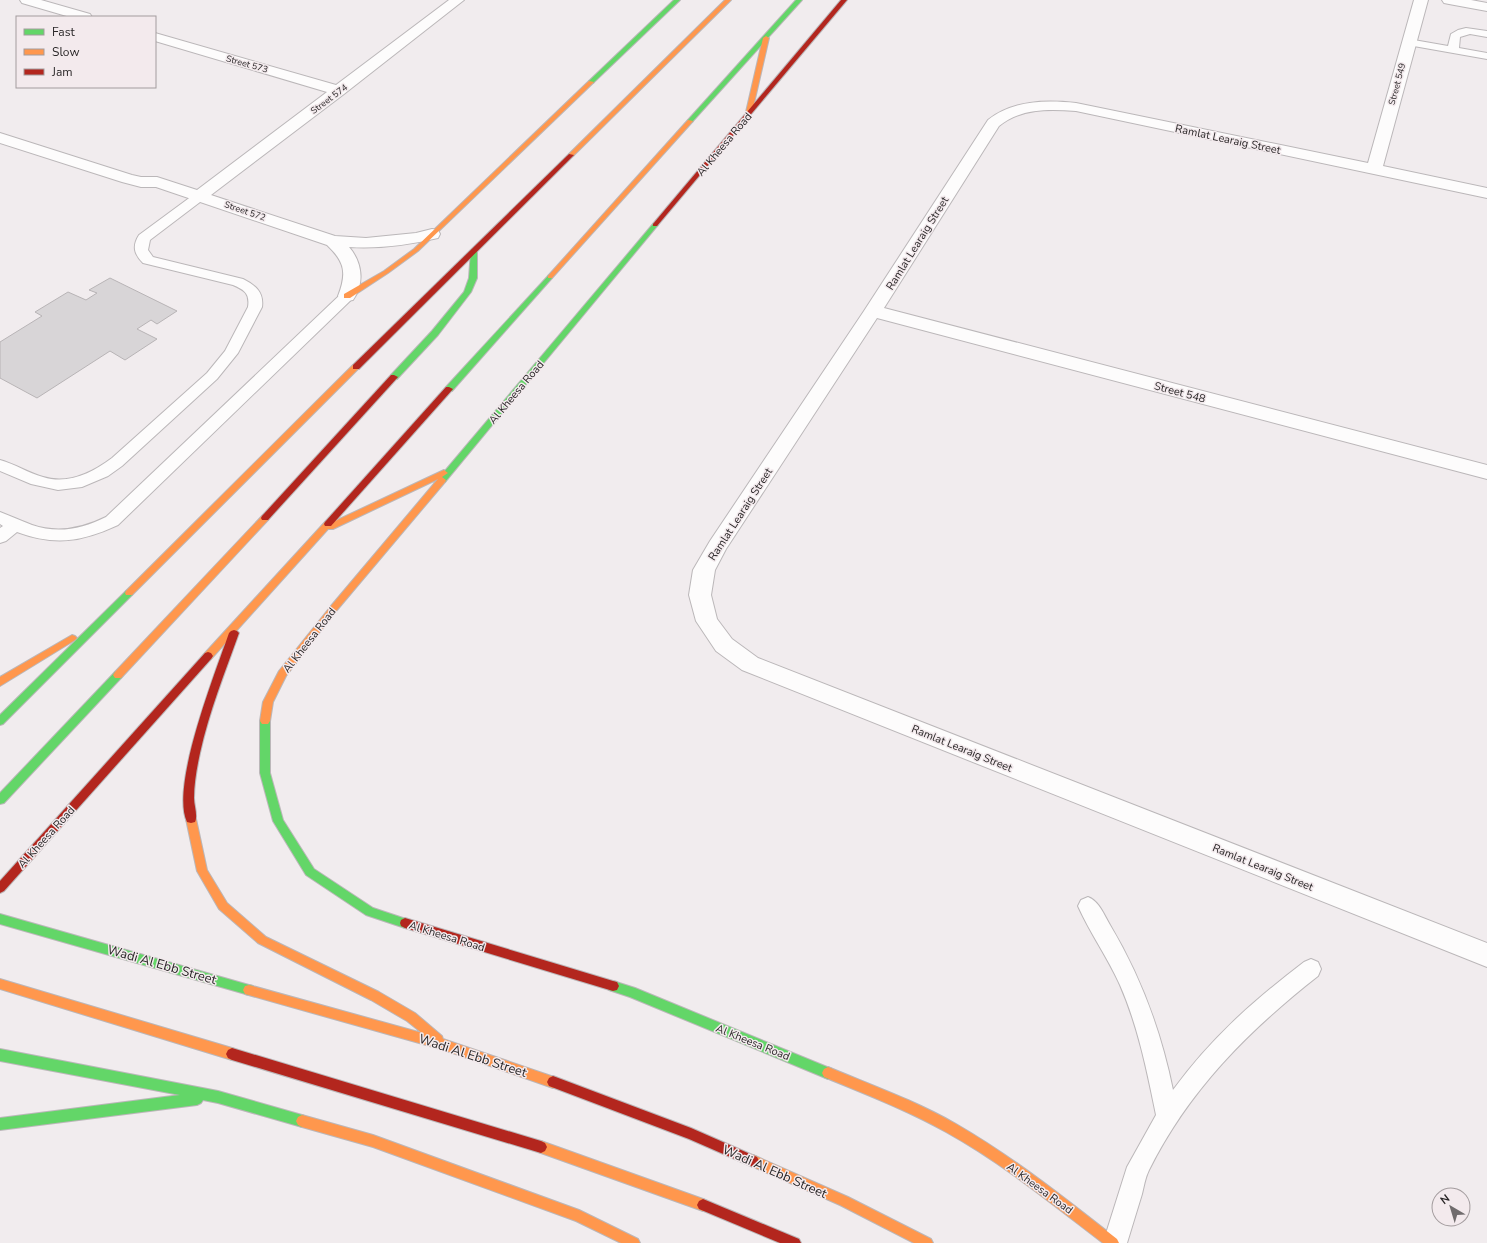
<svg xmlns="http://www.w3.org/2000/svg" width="1487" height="1243" font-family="'Nunito Sans',sans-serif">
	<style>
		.building { fill: #d8d5d7; stroke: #b8b4b6 }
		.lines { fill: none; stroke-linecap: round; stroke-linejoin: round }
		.lane-casing { stroke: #bbb7b9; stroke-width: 2 }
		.street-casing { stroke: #bbb7b9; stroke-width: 2 }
		.fast-casing { stroke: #bbb7b9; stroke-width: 2 }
		.slow-casing { stroke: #bbb7b9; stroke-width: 2 }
		.jam-casing { stroke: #bbb7b9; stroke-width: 2 }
		.lane { fill: #fdfcfc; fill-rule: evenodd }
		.street { fill: #fdfcfc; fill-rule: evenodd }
		.fast { fill: #63d668; fill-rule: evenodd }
		.slow { fill: #ff974d; fill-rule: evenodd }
		.jam { fill: #b3261e; fill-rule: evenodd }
		.labels { text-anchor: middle; stroke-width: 3; stroke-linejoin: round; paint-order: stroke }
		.far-street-label { font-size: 9px; fill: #2a2728; stroke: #f3eaed }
		.street-label { font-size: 11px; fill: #2a2728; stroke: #f3eaed }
		.near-street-label { font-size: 13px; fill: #2a2728; stroke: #f3eaed }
	</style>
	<rect width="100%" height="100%" fill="#f1ecee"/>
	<polygon class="building" points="110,278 177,311 157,324 151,320 137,329 157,339 125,360 110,351 37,398 0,378 0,342 42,316 35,312 68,292 86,300 97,293 89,290"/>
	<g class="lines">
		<defs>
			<g id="lane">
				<polygon points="1466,28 1487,31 1487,37 1470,34 1460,37 1459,48 1487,53 1487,59 1408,45 1403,42 1408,39 1448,46 1451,34 1458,30"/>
				<path d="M200,192L204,193L206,196L204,199L150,240L148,250L153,257L243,279C255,285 264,292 262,307L238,353L217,379L122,466L108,476L82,487L58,490L31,484L0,471V460C15,464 28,473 43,477C68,485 92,473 112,458L207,373L225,351L248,307C250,294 245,290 233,285L143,263C134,254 132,246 139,235L196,193Z"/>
				<path d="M347,292L352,293L354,296L352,299L118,525C81,542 55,546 17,532L6,541L0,543V528L3,526L0,524V512C11,516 21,521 32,525C58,534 82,529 106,517L342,293Z"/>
				<path d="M1088,897C1099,901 1104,915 1110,925C1141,977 1161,1031 1173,1090C1211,1038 1253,1001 1304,962L1311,959L1318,962L1321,969L1318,976C1248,1031 1189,1090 1149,1170C1145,1178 1144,1186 1142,1194C1137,1210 1132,1227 1127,1243H1103L1127,1167L1156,1115C1147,1071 1138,1026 1120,985C1108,958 1090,933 1078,906L1081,900Z"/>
			</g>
			<g id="street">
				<polygon points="20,0 41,0 90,14 92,17 70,17 22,3"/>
				<path d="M449,0H464L344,94L211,195L335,236L366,238L416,233L432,229L438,230L440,234L438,238C408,245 379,249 349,247C362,262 365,283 353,300L347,301L341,300L338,296C347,273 345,262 327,245L156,187H141L122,182L0,143V133L132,175L141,177H157L197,190L327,92L155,41V33L336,85Z"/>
				<path d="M1414,0H1428L1383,166L1487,188V198L1076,111C1049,109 1021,108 999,126L884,308L1487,465V479L877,318L726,549L715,570L711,595L717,619L732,639L758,658L1487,943V967L742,670L716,651L696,621L689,595L693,570L710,541L864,311L988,120C1013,100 1046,100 1076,103L1368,163Z"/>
				<polygon points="1442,0 1471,0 1487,3 1487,11 1449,4 1444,3"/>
			</g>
			<g id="fast">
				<polygon points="674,0 680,0 593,83 589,83 589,81"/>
				<polygon points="796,0 802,0 692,122 688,122 688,120"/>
				<polygon points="655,223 658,225 657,226 445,482 439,482 438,480 439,478 653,224"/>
				<polygon points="474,248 477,250 477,278 471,292 438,335 397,379 391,379 391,375 432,331 464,292 469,278 471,250"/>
				<polygon points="550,275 552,276 552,278 452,391 446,391 446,387 548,276"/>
				<polygon points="129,590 133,593 132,595 3,724 0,725 0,715 126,591"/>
				<polygon points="118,671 121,672 123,675 121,678 4,803 0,804 0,793 115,672"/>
				<polygon points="265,717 268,718 270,721 270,773 283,820 314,869 373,908 409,920 410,923 409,926 405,928 366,915 306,875 273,821 260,773 260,721 262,718"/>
				<polygon points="0,914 249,985 253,986 255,990 253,994 249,995 0,924"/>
				<polygon points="613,981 635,988 832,1069 834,1073 832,1077 828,1079 630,997 609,990 607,986 609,982"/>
				<polygon points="0,1049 218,1091 302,1115 306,1117 308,1121 306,1125 302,1127 218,1103 203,1100 201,1103 197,1105 0,1130 0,1118 180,1095 0,1061"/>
			</g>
			<g id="slow">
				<polygon points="725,0 731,0 573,156 569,156 569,154"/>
				<polygon points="766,36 769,38 752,112 749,114 746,112 763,38"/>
				<polygon points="589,81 594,82 418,251 388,273 350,298 344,298 344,294 384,271 414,249"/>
				<polygon points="688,120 693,121 552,278 548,278 548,276"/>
				<polygon points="353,365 356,365 360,367 132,595 126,595 125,593 126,591"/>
				<polygon points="444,470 448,473 442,477 446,480 445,482 337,610 286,676 273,702 270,721 268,724 262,724 260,721 263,702 279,671 331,606 438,479 333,529 328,529 211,659 205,659 203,656 205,653 325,522 328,521 331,523"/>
				<polygon points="265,515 269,518 268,520 121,678 115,678 113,675 115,672 262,516"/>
				<polygon points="72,635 75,636 77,638 75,640 0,686 0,677"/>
				<polygon points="191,815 195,816 196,819 207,870 227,903 266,937 379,992 415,1013 442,1036 443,1039 557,1078 559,1082 557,1086 553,1088 444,1050 245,994 243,990 245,986 249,985 422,1033 407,1021 371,1000 258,943 219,909 197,871 186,819 187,816"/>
				<polygon points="0,979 232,1048 236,1050 238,1054 236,1058 232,1060 0,989"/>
				<path d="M828,1067C871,1085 916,1101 956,1124C1013,1157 1065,1198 1117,1239L1119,1243H1103C1052,1204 1002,1163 946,1132C907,1110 865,1094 824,1077L822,1073L824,1069Z"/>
				<polygon points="302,1115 373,1135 579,1210 638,1239 640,1243 621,1243 576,1221 373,1147 302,1127 298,1125 296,1121 298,1117"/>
				<polygon points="541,1141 703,1199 707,1201 709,1205 707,1209 703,1211 541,1153 537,1151 535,1147 537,1143"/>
				<polygon points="753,1155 848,1197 931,1239 933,1243 914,1243 840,1205 749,1165 747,1161 749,1157"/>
			</g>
			<g id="jam">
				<polygon points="841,0 847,0 657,226 653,226 653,224"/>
				<polygon points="569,154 574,155 359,369 353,369 353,365"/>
				<polygon points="391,375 394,375 398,377 268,520 262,520 261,518 262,516"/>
				<polygon points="446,387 449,387 453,389 331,526 325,526 324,524 325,522"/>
				<path d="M234,630L237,631L239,633C225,672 209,712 200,753C197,767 194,783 194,798C194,806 198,815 195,822L191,823L187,822C170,786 216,671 229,633L231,631Z"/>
				<polygon points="208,652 211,653 213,656 211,659 4,891 0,893 0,881 205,653"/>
				<polygon points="405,918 613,981 617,982 619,986 617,990 613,991 405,928 401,926 400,923 401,920"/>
				<polygon points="232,1048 541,1141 545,1143 547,1147 545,1151 541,1153 232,1060 228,1058 226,1054 228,1050"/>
				<polygon points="553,1076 691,1128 757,1157 759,1161 757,1165 753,1167 689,1139 549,1086 547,1082 549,1078"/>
				<polygon points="703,1199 799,1239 801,1243 780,1243 699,1209 697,1205 699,1201"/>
			</g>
		</defs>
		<use href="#lane" class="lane-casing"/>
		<use href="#street" class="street-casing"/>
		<use href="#fast" class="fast-casing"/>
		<use href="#slow" class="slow-casing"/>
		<use href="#jam" class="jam-casing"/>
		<use href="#lane" class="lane"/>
		<use href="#street" class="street"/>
		<use href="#fast" class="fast"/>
		<use href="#slow" class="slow"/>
		<use href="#jam" class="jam"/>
	</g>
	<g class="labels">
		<g class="far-street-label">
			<text transform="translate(247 64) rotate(16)" y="3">Street 573</text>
			<text transform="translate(1397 84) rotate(-75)" y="3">Street 549</text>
			<text transform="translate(329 99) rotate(-37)" y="3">Street 574</text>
			<text transform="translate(245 211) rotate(19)" y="3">Street 572</text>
		</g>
		<g class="street-label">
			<text transform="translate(1228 139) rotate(12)" y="4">Ramlat Learaig Street</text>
			<text transform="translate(724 144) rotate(-50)" y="4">Al Kheesa Road</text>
			<text transform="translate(917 243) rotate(-58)" y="4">Ramlat Learaig Street</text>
			<text transform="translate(516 392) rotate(-50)" y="4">Al Kheesa Road</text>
			<text transform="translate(1180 392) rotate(15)" y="4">Street 548</text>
			<text transform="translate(740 514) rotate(-57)" y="4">Ramlat Learaig Street</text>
			<text transform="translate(309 640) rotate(-52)" y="4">Al Kheesa Road</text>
			<text transform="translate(962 748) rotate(22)" y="4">Ramlat Learaig Street</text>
			<text transform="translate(46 837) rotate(-48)" y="4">Al Kheesa Road</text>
			<text transform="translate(1263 867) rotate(22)" y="4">Ramlat Learaig Street</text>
			<text transform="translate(447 936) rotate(17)" y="4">Al Kheesa Road</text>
			<text transform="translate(753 1042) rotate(22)" y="4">Al Kheesa Road</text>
			<text transform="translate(1040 1188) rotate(36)" y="4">Al Kheesa Road</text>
		</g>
		<g class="near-street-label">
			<text transform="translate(162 964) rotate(16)" y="5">Wadi Al Ebb Street</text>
			<text transform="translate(473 1055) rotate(18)" y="5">Wadi Al Ebb Street</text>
			<text transform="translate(775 1171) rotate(24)" y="5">Wadi Al Ebb Street</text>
		</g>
	</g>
	<rect x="16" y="16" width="140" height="72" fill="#f3eaed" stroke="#a39c9e"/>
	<rect x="24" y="29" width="20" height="6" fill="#63d668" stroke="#a39c9e"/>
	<text x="52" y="36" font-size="12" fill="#2a2728">Fast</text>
	<rect x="24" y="49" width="20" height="6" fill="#ff974d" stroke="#a39c9e"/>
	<text x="52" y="56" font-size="12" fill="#2a2728">Slow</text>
	<rect x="24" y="69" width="20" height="6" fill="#b3261e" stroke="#a39c9e"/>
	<text x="52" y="76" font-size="12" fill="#2a2728">Jam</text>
	<g transform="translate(1451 1207) rotate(322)"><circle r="19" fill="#f3eaed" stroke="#a39c9e"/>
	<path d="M0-3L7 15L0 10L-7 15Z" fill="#706c6d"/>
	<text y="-6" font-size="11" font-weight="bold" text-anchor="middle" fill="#2a2728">N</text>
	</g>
</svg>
